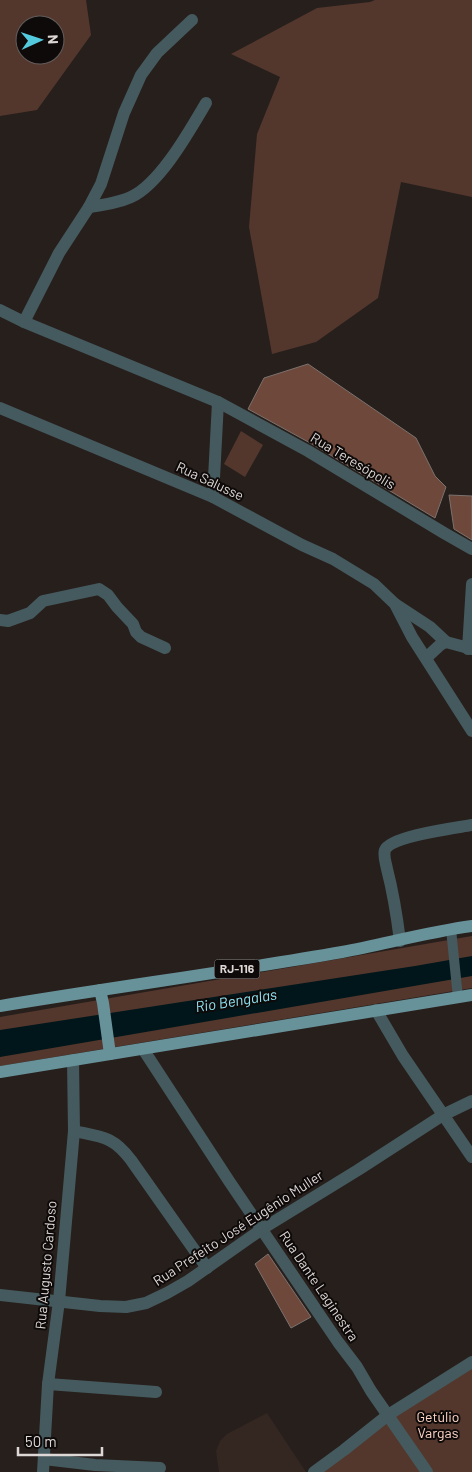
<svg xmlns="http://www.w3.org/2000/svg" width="472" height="1472" font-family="Barlow,sans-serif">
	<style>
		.built { fill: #342721 }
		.green { fill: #53372d; fill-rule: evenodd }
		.water { fill: #00161a }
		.building { fill: #6e483b; stroke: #7c726e }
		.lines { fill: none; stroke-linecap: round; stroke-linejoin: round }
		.pedestrian { stroke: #455a5e; stroke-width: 10 }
		.minor { stroke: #455a5e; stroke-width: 12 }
		.tertiary { stroke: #455a5e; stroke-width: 12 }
		.primary { stroke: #67929a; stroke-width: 12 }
		.labels { text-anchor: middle; stroke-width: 4; stroke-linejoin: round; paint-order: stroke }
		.shield { fill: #0e0a09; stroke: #9f9a98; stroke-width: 1 }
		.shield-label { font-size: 12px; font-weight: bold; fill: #ddd7d5 }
		.street-label { font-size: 14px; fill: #ddd7d5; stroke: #0e0a09 }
		.park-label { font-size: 14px; fill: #fed4c5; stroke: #0e0a09 }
		.water-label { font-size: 15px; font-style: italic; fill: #8de4f4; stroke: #0e0a09 }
	</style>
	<rect width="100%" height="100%" fill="#271f1c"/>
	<polygon class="built" points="267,1413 306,1472 219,1472 216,1451 220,1441 227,1434"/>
	<g class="green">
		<path d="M0,0H86L91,35L37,110L0,116ZM25,25H55V55H25Z"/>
		<polygon points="375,0 472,0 472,197 401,182 378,298 316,342 272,354 249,227 257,134 280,77 231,54 317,8 370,2"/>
		<polygon points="241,431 263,445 245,477 224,464"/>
		<polygon points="472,936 472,988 0,1066 0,1017"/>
		<polygon points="472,1362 472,1472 314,1472"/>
	</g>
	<polygon class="water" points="472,956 472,976 0,1057 0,1030 415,966"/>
	<g class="building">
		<polygon points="308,364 416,438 435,476 446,487 435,518 312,444 248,409 264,378"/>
		<polygon points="449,495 472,496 472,540 454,529"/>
		<polygon points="268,1254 311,1317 291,1328 255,1264"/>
	</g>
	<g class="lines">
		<polyline class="pedestrian" points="451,929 458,998"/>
		<g class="minor">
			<path d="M89,207C104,205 118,203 131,197C160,184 190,130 206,103"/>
			<polyline points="0,310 24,322 218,402 213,497"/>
			<polyline points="24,322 59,253 89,207 101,184 124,113 141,75 157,53 192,20"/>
			<polyline points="218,402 308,451 444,533 472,549"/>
			<polyline points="0,620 8,621 30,613 43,601 99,589 108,595 117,607 133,624 136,632 141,637 165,648"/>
			<polyline points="468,649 472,584"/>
			<polyline points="376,1010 403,1056 472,1157"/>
			<polyline points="143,1049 229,1181 338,1342 357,1367 371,1391 427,1472"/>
			<path d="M74,1131C102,1137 113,1136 131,1160L207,1268"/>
			<polyline points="0,1295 100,1306 126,1307 146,1303 167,1293 188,1281 262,1229 358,1170 443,1115 472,1101"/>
			<polyline points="48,1384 156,1392"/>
			<polyline points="44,1459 95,1465 160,1468"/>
			<polyline points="43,1472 48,1384 59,1301 74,1131 73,1060"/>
		</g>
		<g class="tertiary">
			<polyline points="0,408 213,497 302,545 333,559 374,584 395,604 412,637 472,731"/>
			<polyline points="395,604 430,627 446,642"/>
			<polyline points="426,658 440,645 446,642 472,649"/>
			<path d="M400,941C397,917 393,892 387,869C386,863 383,856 385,850C391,836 456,828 472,825"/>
			<polyline points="314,1472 344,1450 388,1415 472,1362"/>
		</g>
		<g class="primary">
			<polyline points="100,990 103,1003 110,1054"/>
			<path d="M0,1006C114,987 228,972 342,952C385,944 428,932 472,926"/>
			<polyline points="0,1072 472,995"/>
		</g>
	</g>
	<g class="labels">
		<rect class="shield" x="214.5" y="959.5" width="45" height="19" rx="4"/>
		<g class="shield-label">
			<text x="237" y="973">RJ-116</text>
		</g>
		<g class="street-label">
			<text transform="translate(353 461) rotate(31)" y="5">Rua Teresópolis</text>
			<text transform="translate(210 481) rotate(25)" y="5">Rua Salusse</text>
			<text transform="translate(238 1228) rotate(-33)" y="5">Rua Prefeito José Eugênio Muller</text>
			<text transform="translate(46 1265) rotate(-85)" y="5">Rua Augusto Cardoso</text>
			<text transform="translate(319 1286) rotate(56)" y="5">Rua Dante Laginestra</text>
		</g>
		<g class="park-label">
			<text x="438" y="1422">Getúlio<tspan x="438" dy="16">Vargas</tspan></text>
		</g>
		<g class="water-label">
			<text transform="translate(236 1001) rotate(-9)" y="5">Rio Bengalas</text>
		</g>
	</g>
	<g transform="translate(40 40) rotate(87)"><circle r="24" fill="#0e0a09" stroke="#615c5b"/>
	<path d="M0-4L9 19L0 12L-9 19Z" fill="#54cade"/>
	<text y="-8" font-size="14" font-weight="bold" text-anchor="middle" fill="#ddd7d5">N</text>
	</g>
	<path d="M18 1447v8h84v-8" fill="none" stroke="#ddd7d5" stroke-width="2.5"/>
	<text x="25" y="1447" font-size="15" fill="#ddd7d5" stroke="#0e0a09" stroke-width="4" paint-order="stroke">50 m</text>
</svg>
